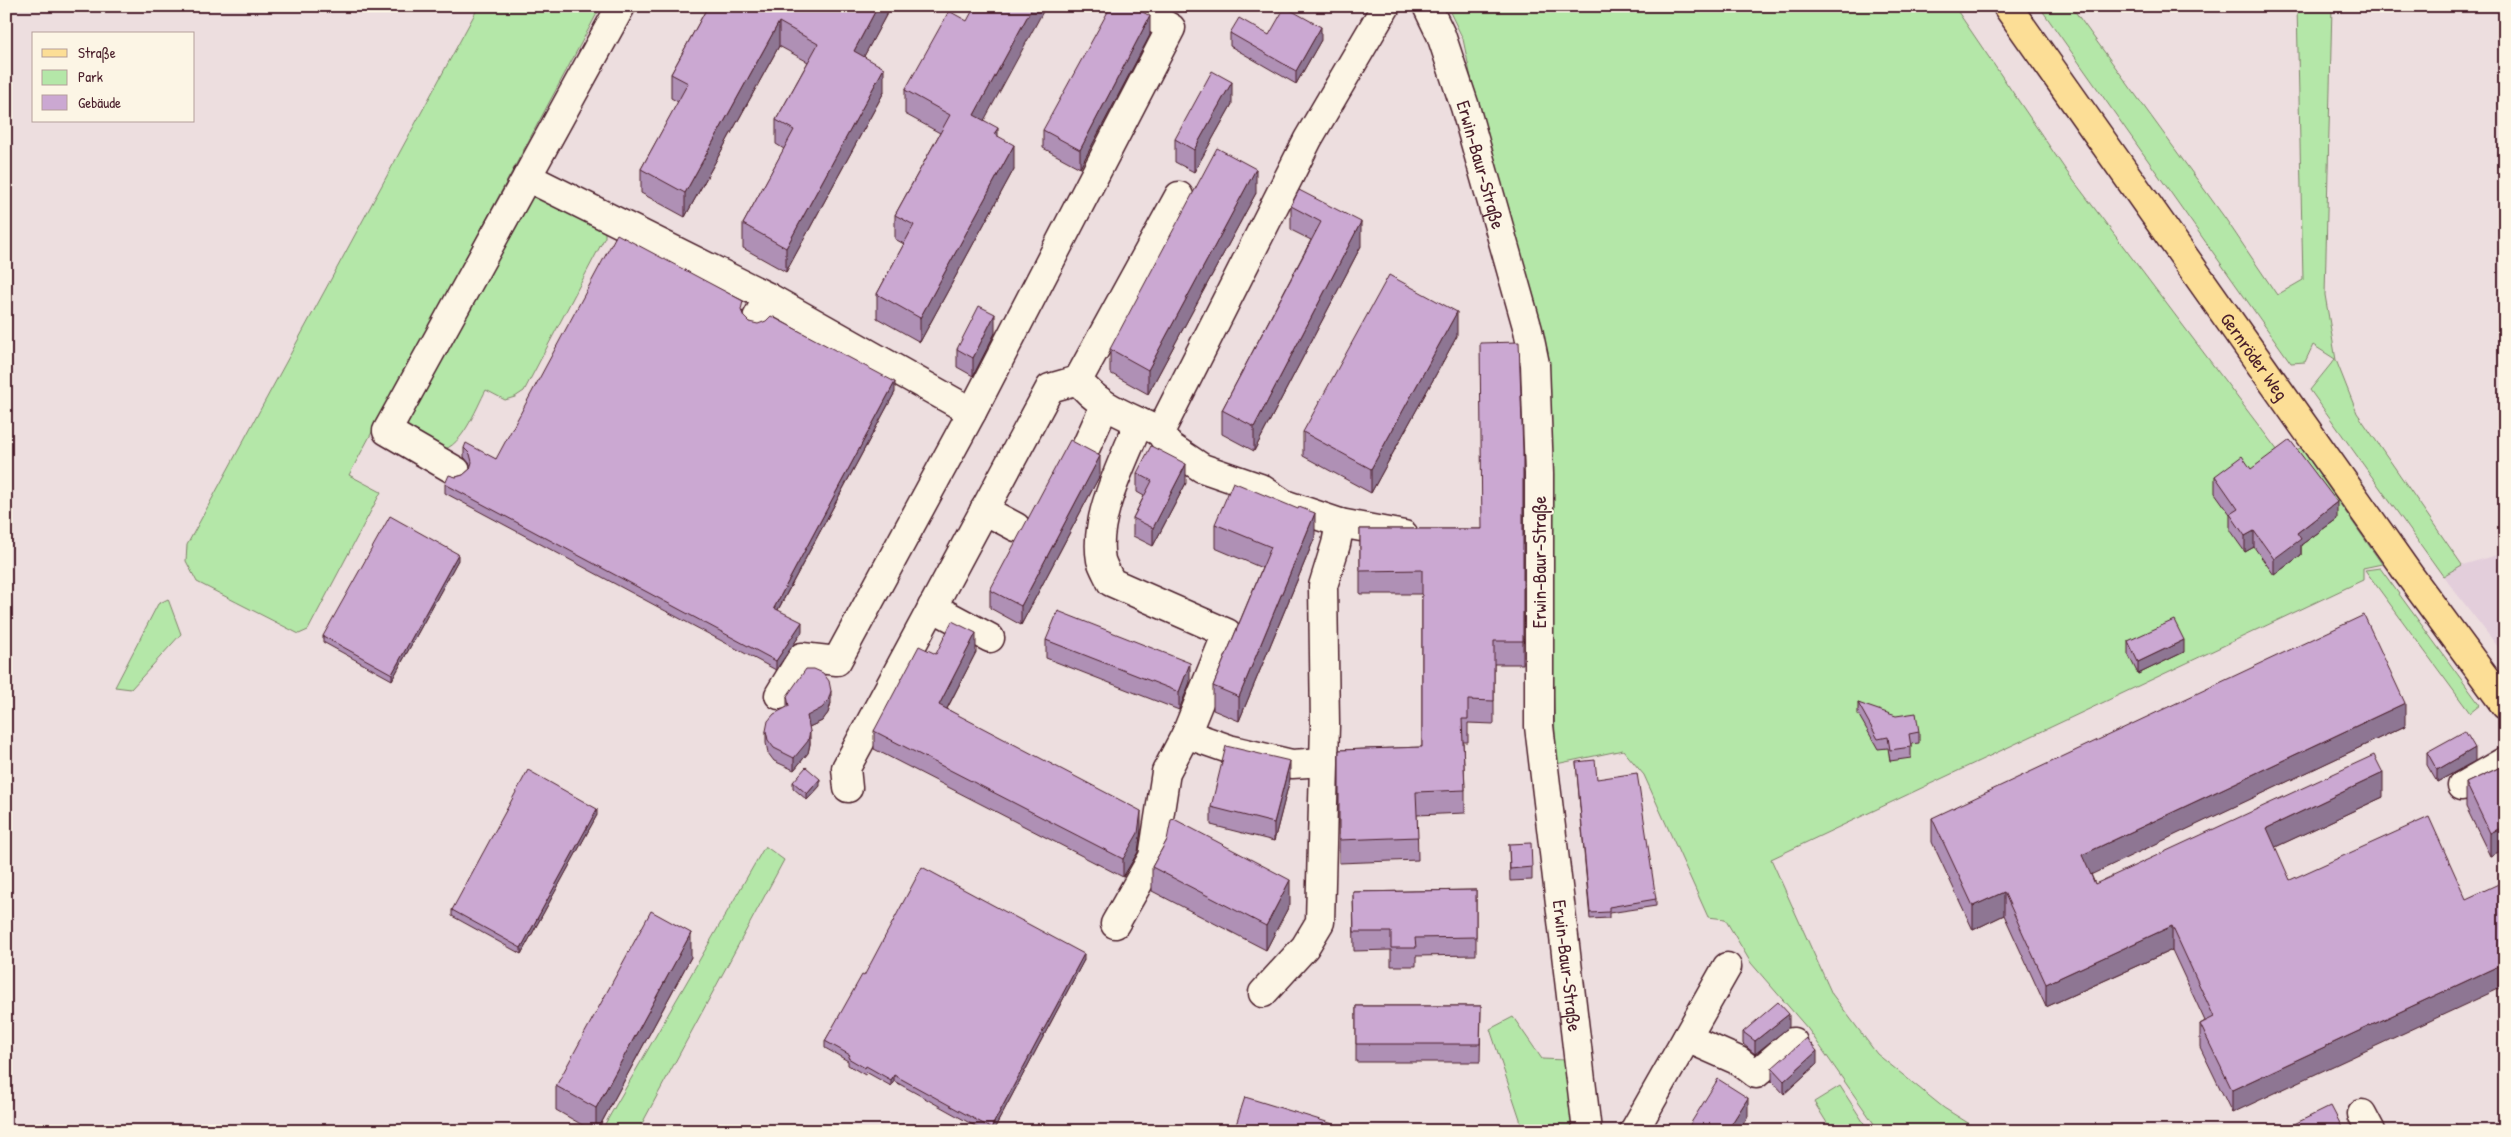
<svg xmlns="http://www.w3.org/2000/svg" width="2511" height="1137" font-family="'Patrick Hand',sans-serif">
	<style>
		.built { fill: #e3cedb }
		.green { fill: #b4e7a8; stroke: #7f836a }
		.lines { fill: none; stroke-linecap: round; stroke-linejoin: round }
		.minor-casing { stroke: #4a1f2b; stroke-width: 31 }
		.major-casing { stroke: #4a1f2b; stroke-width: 31 }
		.minor { stroke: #fcf5e5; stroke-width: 28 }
		.major { stroke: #fcde96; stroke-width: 28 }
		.wall { fill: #af90b5; stroke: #4a1f2b }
		.shaded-wall { fill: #8e7693; stroke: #4a1f2b }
		.building { fill: #cba8d2; stroke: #4a1f2b }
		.labels { text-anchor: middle; stroke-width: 4; stroke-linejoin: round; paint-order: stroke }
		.street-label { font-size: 19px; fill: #4a1f2b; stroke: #fcf5e5 }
	</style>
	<rect width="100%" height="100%" fill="#eddedf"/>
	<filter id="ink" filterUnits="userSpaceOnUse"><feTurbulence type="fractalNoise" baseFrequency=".02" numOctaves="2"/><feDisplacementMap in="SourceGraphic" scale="10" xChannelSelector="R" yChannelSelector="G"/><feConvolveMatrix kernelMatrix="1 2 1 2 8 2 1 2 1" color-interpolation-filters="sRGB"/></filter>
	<g filter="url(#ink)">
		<polygon class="built" points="2505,553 2505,656 2443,576 2462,565"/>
		<g class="green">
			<polygon points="479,6 601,6 349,475 381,492 308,630 299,634 197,582 186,561 187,545"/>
			<polygon points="1447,6 1954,6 2067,172 2281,455 2301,448 2382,564 2363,568 2363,580 1771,859 1832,994 1877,1054 1944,1108 1981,1131 1879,1131 1808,1029 1751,963 1725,919 1708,917 1644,775 1623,750 1556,764 1541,343 1476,102 1463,39"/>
			<polygon points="2039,6 2071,6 2225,218 2277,295 2303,280 2297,6 2332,6 2325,295 2336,360 2357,413 2462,565 2443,576 2310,390 2335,359 2313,345 2305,362 2291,363"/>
			<path d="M533,195L605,229V237L524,391L515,397L505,400L486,390C477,406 459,456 436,449C424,445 411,431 401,423Z"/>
			<polygon points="2380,568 2480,705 2470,713 2365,570"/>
			<polygon points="168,599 181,634 131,689 115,687 158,604"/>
			<polygon points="765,846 784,860 638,1131 601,1131"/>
			<polygon points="1513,1017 1542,1059 1565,1060 1573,1131 1521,1131 1520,1119 1490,1029"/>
			<polygon points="1840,1086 1869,1131 1832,1131 1814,1102"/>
		</g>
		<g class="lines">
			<defs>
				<g id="minor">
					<path id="s1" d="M1427,6L1441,35L1465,107L1528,330L1535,364L1539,474V726L1587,1131"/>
					<polyline points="527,177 621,6"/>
					<polyline points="757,318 768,297 972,412"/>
					<path d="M1139,422C1124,461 1093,517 1101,560C1103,567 1108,575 1111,582L1227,633L1186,734L1229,749L1292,764L1324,762"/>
					<path d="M1156,430C1128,416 1097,406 1078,380L1179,196"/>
					<polyline points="1086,447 1105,405"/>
					<polyline points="456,471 387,431 527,177 768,297"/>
					<polyline points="984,510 1016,527"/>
					<polyline points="1340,523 1284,504 1260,488 1202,468 1169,446 1160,432 1308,139 1386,6"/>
					<polyline points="932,607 990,638"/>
					<polyline points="779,695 802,657 837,661 972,412 1171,28 1133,6"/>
					<polyline points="2462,786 2505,761"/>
					<polyline points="848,788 846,768 1050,388 1078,380"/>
					<polyline points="1115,924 1153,857 1166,772 1186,734"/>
					<polyline points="1263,993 1305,947 1320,922 1325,724 1323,586 1336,544 1340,523 1404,535"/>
					<polyline points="1687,1038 1739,1061 1756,1074 1793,1042"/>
					<polyline points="2362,1114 2371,1131"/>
					<polyline points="1634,1131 1727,967"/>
				</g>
				<g id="major">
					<path id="s2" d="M2007,6L2410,576L2505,705"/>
				</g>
			</defs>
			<use href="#minor" class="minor-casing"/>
			<use href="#major" class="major-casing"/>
			<use href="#minor" class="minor"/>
			<use href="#major" class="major"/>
		</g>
		<g class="wall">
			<polygon points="708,6 891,6 864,56 884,92 786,272 743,248 743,224 784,149 776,144 776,120 808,62 779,46 685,217 641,193 641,169 678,102 671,98 671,74"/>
			<polygon points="1230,33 1269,35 1321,40 1296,84 1230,46"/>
			<polygon points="1150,35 1080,168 1043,148 1043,130"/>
			<polygon points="905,90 984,120 998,136 1014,169 920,342 877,318 877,294 904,244 895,239 895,215 940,133 905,114"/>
			<polygon points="1232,104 1194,172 1175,162 1175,139"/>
			<polygon points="1299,190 1361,246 1254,451 1222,434 1222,410 1311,240 1291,230 1291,206"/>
			<polygon points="1256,193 1148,394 1110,373 1110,349"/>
			<polygon points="743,311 743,313 744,317 749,322 895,392 778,610 802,632 776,670 445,493 445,484 456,477 463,475 470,469 470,464 464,457 464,448 496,459"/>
			<polygon points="995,333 973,376 957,367 957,349"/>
			<polygon points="1457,336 1371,493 1303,456 1303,432"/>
			<polygon points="1523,451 1523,664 1494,664 1494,724 1468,723 1468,742 1463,742 1465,790 1465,813 1417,815 1418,860 1339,863 1339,750 1422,747 1422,594 1360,594 1360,529 1482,529"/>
			<polygon points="2251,469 2337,519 2301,545 2301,555 2274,575 2254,547 2245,552 2230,531 2230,514 2215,493 2215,476"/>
			<polygon points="1137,473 1186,483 1153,546 1133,536 1133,518 1144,496 1137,492"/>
			<polygon points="1100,475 1021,625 990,608 990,590"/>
			<polygon points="1215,524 1315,537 1239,721 1213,710 1213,686 1262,568 1215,548"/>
			<polygon points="458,560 392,680 323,642 323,636"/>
			<polygon points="1046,640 1190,682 1179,710 1046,658"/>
			<polygon points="2128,641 2184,652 2138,674 2128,654"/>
			<polygon points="976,652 947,709 1141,829 1138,852 1123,877 874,749 874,731 936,654"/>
			<polygon points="787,696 831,703 828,713 822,721 809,727 810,744 808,753 794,770 774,761 768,753 766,743 766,731 787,707"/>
			<polygon points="1858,703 1919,732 1919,743 1911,744 1911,758 1890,761 1888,748 1878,749 1858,714"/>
			<polygon points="2405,726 2091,874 2095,884 2383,797 2275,847 2232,1113 2200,1047 2200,1024 2205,1021 2172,950 2046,1007 2004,915 1973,930 1932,842 1932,818"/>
			<polygon points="2427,752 2475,761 2437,782 2427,765"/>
			<polygon points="1576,762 1597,779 1656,899 1656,906 1609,913 1609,918 1590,919"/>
			<polygon points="2505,765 2505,849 2490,856 2466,807 2466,783"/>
			<polygon points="1290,779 1274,841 1211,825 1211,807"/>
			<polygon points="793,782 820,786 807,800 793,788"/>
			<polygon points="597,815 521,954 452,916 452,910"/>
			<polygon points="1167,840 1290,904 1266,950 1152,891 1152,867"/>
			<polygon points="1509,844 1532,867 1532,880 1510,881"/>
			<polygon points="1476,890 1476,955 1416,956 1416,966 1391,966 1391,950 1354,951 1353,892"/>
			<polygon points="691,957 597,1131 593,1131 556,1110 556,1086"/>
			<polygon points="1084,960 993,1131 984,1131 894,1081 891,1086 866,1072 865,1075 848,1065 848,1061 825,1048 825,1041 864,976"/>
			<polygon points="1356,1006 1481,1006 1480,1062 1356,1062"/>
			<polygon points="1789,1027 1755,1054 1743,1044 1743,1032"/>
			<polygon points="1817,1064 1784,1094 1772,1081 1772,1068"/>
		</g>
		<g class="shaded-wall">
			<polygon points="878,6 891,6 854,75 854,51"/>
			<polygon points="1033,6 1046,6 974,139 974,115"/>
			<polygon points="1150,16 1150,35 1080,168 1080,150"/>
			<polygon points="779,22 779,46 685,217 685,193"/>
			<polygon points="1321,27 1321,40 1296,84 1296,71"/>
			<polygon points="884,68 884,92 786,272 786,248"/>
			<polygon points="1232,82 1232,104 1194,172 1194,150"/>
			<polygon points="998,128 998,152 994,134"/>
			<polygon points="1014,145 1014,169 920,342 920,318"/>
			<polygon points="1256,169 1256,193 1148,394 1148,370"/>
			<polygon points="1361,222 1361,246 1254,451 1254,427"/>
			<polygon points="1457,312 1457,336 1371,493 1371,469"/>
			<polygon points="995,314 995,333 973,376 973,358"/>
			<polygon points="895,382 895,392 774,617 774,608"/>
			<polygon points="1100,456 1100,475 1021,625 1021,606"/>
			<polygon points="1186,464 1186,483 1153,546 1153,528"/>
			<polygon points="2337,502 2337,519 2301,545 2301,555 2274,575 2274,559 2297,533"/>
			<polygon points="1315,513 1315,537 1239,721 1239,697"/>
			<polygon points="2254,531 2254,547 2245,552 2245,536"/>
			<polygon points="458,554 458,560 392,680 392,674"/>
			<polygon points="802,622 802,632 776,670 776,661"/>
			<polygon points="976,633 976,652 939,724 939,705"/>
			<polygon points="2184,640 2184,652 2138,674 2138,662"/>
			<polygon points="1190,663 1190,682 1179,710 1179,692"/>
			<polygon points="831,691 831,703 828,713 822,721 807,728 807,716"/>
			<polygon points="2405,703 2405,726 2082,879 2082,855"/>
			<polygon points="810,731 810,744 808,753 794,770 794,758"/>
			<polygon points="2475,748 2475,761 2437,782 2437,770"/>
			<polygon points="1290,761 1290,779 1274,841 1274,823"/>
			<polygon points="2383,773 2383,797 2267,851 2267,828"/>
			<polygon points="820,779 820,786 807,800 807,794"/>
			<polygon points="597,809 597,815 521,954 521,948"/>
			<polygon points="1141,811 1141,829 1138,852 1123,877 1123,859"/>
			<polygon points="2505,826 2505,849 2490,856 2490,833"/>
			<polygon points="1290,880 1290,904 1266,950 1266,926"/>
			<polygon points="2004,892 2004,915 1973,930 1973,906"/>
			<polygon points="2172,926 2172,950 2046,1007 2046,984"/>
			<polygon points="691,933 691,957 597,1131 596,1131 596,1108"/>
			<polygon points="1084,954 1084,960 993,1131 991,1131 991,1128"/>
			<polygon points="2505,963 2505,986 2232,1113 2232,1090"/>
			<polygon points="1789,1014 1789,1027 1755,1054 1755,1041"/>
			<polygon points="1817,1051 1817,1064 1784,1094 1784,1081"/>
			<polygon points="894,1075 894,1081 891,1086 891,1080"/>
			<polygon points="1748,1098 1748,1116 1739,1131 1727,1131"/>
		</g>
		<g class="building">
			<polygon points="708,6 878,6 854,51 884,68 786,248 743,224 794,130 776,120 818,44 779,22 685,193 641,169 688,83 671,74"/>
			<polygon points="975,6 1033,6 974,115 998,128 994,134 1014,145 920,318 877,294 914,225 895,215 950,115 905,90 949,11 967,21"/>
			<polygon points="1111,6 1132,6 1150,16 1080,150 1043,130"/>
			<polygon points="1285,7 1321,27 1296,71 1230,33 1239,18 1269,35"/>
			<polygon points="1212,71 1232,82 1194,150 1175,139"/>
			<polygon points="1217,148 1256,169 1148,370 1110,349"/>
			<polygon points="1299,190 1361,222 1254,427 1222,410 1321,222 1291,206"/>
			<polygon points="617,234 743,301 741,310 744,317 749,322 758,324 766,321 771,316 895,382 774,608 802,622 776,661 445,484 449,475 456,477 463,475 470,469 472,462 470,454 464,448 466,443 496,459"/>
			<polygon points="1389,275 1457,312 1371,469 1303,432"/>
			<polygon points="979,306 995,314 973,358 957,349"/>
			<polygon points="1519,342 1523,451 1523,641 1494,641 1494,701 1468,700 1468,719 1462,719 1465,790 1416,792 1418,837 1339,840 1339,750 1422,747 1422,570 1360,571 1360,529 1482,529 1480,343"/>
			<polygon points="1070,440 1100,456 1021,606 990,590"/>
			<polygon points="2290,440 2337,502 2297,533 2301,539 2274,559 2254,531 2245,536 2230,514 2238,509 2215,476 2242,456 2251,469"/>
			<polygon points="1151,446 1186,464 1153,528 1133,518 1152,481 1137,473"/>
			<polygon points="1233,482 1298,509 1299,507 1315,513 1239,697 1213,686 1271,547 1215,524"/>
			<polygon points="390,516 458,554 392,674 323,636"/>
			<polygon points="1058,611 1190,663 1179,692 1046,640"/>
			<polygon points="2364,615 2405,703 2082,855 2095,884 2374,755 2383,773 2267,828 2290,880 2429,817 2466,899 2505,881 2505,963 2232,1090 2200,1024 2214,1017 2172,926 2046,984 2004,892 1973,906 1932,818"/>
			<polygon points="2174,620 2184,640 2138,662 2128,641"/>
			<polygon points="952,621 976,633 939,705 1141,811 1138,833 1123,859 874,731 919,646 936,654"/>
			<polygon points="806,669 814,669 823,673 829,681 831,691 828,701 822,708 807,716 810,731 808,741 794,758 774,748 768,740 766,731 768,721 774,714 789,706 787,696"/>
			<polygon points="1858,703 1896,716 1916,713 1919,732 1909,734 1911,747 1890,750 1888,737 1878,739"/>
			<polygon points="2465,731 2475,748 2437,770 2427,752"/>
			<polygon points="1226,746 1290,761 1274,823 1211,807"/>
			<polygon points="1595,760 1597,779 1637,773 1656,899 1609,907 1609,912 1590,913 1576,762"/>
			<polygon points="2505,765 2505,826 2490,833 2466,783"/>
			<polygon points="806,767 820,779 807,794 793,782"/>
			<polygon points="528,770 597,809 521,948 452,910"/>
			<polygon points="1174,819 1290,880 1266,926 1152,867 1167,840 1171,820"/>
			<polygon points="1531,843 1532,867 1510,869 1509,844"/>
			<polygon points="922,867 1084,954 991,1128 894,1075 891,1080 866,1066 865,1068 848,1058 850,1055 825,1041 862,975 864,976"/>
			<polygon points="1476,890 1476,937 1415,938 1416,948 1391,948 1391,932 1354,932 1353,892"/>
			<polygon points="651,911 691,933 596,1108 556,1086"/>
			<polygon points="1778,1002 1789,1014 1755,1041 1743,1032"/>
			<polygon points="1356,1006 1481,1006 1480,1044 1356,1044"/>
			<polygon points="1806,1038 1817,1051 1784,1081 1772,1068"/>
			<polygon points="1718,1079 1748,1098 1727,1131 1686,1131"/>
			<polygon points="1245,1097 1356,1131 1234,1131"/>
			<polygon points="2331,1106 2344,1131 2280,1131"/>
			<polygon points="2455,1123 2461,1131 2446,1131"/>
		</g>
	</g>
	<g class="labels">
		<g class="street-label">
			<text dy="7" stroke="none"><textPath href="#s1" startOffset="168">Erwin-Baur-Straße</textPath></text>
			<text dy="7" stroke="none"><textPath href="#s2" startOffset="429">Gernröder Weg</textPath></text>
			<text transform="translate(1539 562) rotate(-90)" y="7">Erwin-Baur-Straße</text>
			<text dy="7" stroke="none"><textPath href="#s1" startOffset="978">Erwin-Baur-Straße</textPath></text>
		</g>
	</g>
	<rect width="2511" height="1137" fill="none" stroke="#fcf5e5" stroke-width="25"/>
	<rect x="12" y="12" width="2486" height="1112" fill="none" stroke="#4a1f2b" stroke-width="2" filter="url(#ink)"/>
	<rect x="32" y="32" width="162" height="90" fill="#fcf5e5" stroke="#b59f9b"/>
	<rect x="42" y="49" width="25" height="8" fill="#fcde96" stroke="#b59f9b"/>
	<text x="78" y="58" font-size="15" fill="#4a1f2b">Straße</text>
	<rect x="42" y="70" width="25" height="15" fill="#b4e7a8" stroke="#b59f9b"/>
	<text x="78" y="82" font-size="15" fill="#4a1f2b">Park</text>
	<rect x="42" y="95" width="25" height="15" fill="#cba8d2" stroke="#b59f9b"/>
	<text x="78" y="108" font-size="15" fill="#4a1f2b">Gebäude</text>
</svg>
